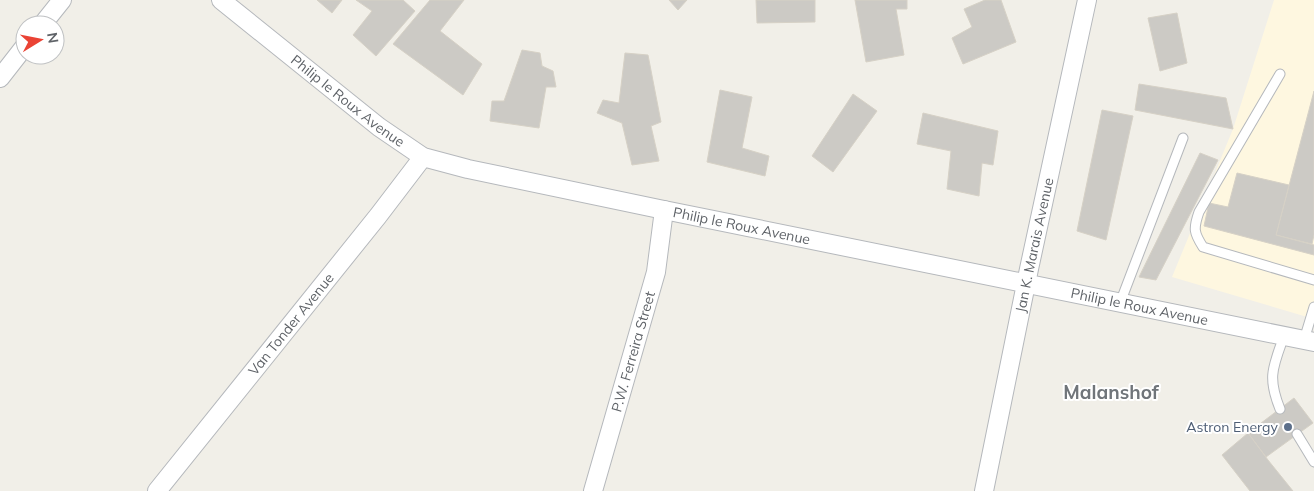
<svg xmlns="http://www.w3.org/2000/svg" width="1314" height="491" font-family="Mulish,sans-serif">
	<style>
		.commercial { fill: #fef7e0 }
		.building { fill: #cccac5; stroke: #d6d1c6 }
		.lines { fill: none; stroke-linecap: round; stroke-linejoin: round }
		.service-casing { stroke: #b5b8bc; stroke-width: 11 }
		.minor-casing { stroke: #b5b8bc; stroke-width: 20 }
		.service { stroke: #fff; stroke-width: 9 }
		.minor { stroke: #fff; stroke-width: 18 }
		.service-dot { fill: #5c6f8a; stroke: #fff; stroke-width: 2 }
		.labels { text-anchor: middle; stroke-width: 4; stroke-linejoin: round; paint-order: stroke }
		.street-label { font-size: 14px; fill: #5f6368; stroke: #fff }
		.service-label { font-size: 14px; fill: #4e5e75; stroke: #fff; text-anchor: end }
		.district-label { font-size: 19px; font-weight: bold; fill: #70757a; stroke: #fff }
	</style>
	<rect width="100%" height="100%" fill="#f1efe8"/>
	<polygon class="commercial" points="1274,0 1314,0 1314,319 1172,277 1233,129"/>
	<g class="building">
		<polygon points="317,0 342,0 332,13"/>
		<polygon points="356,0 403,0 415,11 376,56 353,35 372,11"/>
		<polygon points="430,0 464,0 440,31 482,64 463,95 393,44"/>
		<polygon points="669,0 687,0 678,10"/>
		<polygon points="756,0 815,0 815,22 757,23"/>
		<polygon points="855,0 907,0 907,9 896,9 904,55 866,62"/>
		<polygon points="985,0 1001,0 1016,42 963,64 952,38 972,27 964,9"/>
		<polygon points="1177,13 1187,63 1160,71 1148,18"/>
		<polygon points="522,50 540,53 542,66 553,71 556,87 546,87 539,128 490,121 492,101 504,101"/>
		<polygon points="625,53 648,55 661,122 651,126 659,161 632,165 622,123 597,113 603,100 619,103"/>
		<polygon points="1139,84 1226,98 1233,129 1135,110"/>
		<polygon points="720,90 752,97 742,148 769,156 765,176 707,162"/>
		<polygon points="1314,91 1314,235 1312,244 1276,235"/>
		<polygon points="853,94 877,111 833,172 812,156"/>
		<polygon points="1102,110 1133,116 1106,240 1077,231"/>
		<polygon points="923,113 998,131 993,165 982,163 979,196 947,189 951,151 917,144"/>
		<polygon points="1200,153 1218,160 1156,280 1139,277"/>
		<polygon points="1237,173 1289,185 1276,235 1314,245 1314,255 1204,226 1209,203 1228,207"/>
		<polygon points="1294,398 1313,423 1266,457 1248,433"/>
		<polygon points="1248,433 1268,460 1293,491 1250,491 1222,455"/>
	</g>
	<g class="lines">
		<defs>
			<g id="service">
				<path d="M1280,74L1199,212C1193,229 1194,233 1203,247L1314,280"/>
				<polyline points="1120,303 1183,138"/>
				<polyline points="1304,340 1314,307"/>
				<path d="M1280,409C1267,377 1273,367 1284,336"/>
				<polyline points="1297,434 1314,462"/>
			</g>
			<g id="minor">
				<path id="s1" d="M221,0L379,127L423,157L468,169L664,210L1314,342"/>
				<polyline points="42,25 62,0"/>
				<polyline points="0,78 25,46"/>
				<path id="s2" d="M157,491L378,216L423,157"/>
				<path id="s3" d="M593,491L656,272L664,210"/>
				<path id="s4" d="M984,491L1029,269L1087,0"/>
			</g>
		</defs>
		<use href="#service" class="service-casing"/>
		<use href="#minor" class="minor-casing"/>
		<use href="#service" class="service"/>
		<use href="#minor" class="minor"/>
	</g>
	<circle class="service-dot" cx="1288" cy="427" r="5"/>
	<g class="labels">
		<g class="street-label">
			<text dy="5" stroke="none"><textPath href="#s1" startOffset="162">Philip le Roux Avenue</textPath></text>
			<text dy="5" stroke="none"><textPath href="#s1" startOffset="582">Philip le Roux Avenue</textPath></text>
			<text dy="5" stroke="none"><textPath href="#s4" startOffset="251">Jan K. Marais Avenue</textPath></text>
			<text dy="5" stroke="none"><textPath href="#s1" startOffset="988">Philip le Roux Avenue</textPath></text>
			<text dy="5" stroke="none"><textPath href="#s2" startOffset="214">Van Tonder Avenue</textPath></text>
			<text dy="5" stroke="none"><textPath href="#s3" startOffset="145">P.W. Ferreira Street</textPath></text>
		</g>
		<g class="service-label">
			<text x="1278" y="432">Astron Energy</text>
		</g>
		<g class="district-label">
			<text x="1111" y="399">Malanshof</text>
		</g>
	</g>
	<g transform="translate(40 40) rotate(80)"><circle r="24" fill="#ffffff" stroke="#bfc1c3"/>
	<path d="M0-4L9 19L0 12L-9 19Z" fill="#ea4335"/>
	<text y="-8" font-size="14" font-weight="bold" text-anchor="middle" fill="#5f6368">N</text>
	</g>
</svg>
